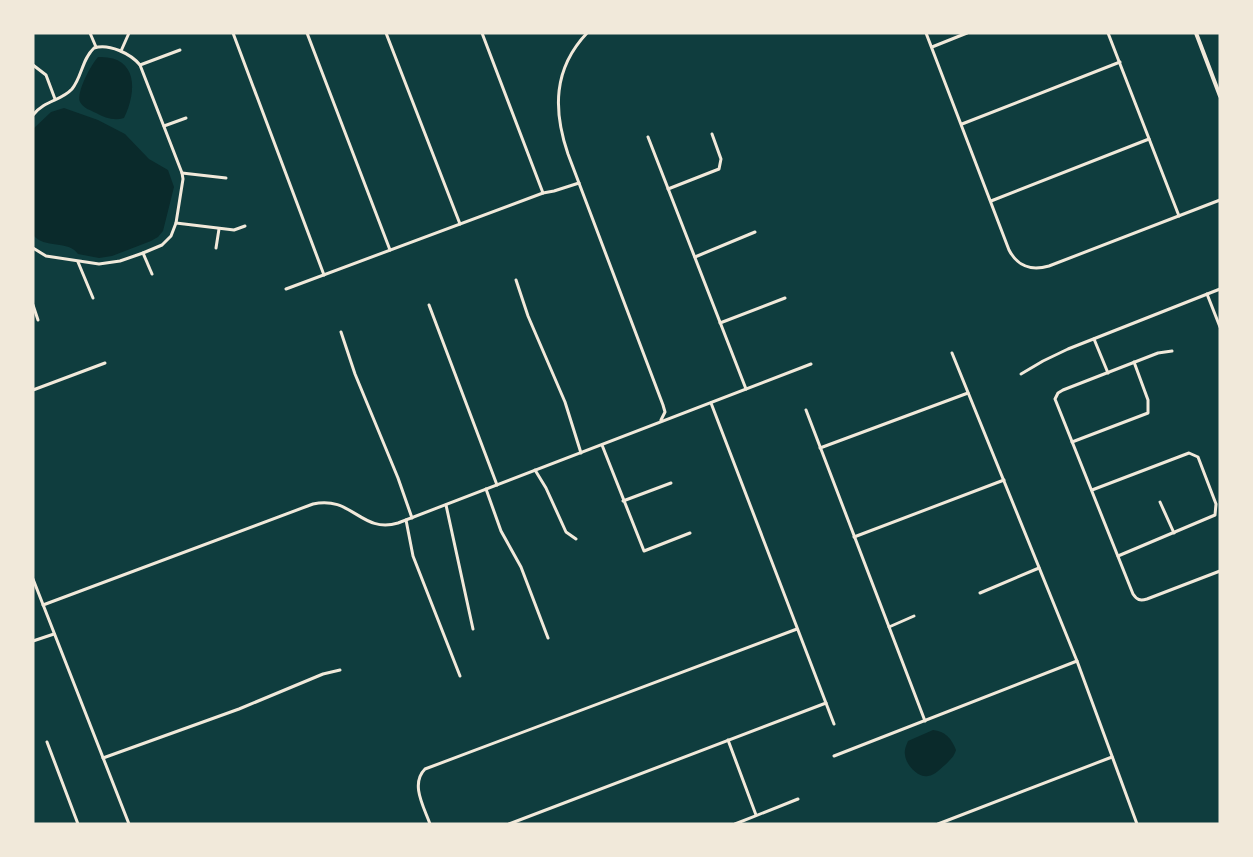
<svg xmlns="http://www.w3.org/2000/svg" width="1253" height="857" font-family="'Open Sans',sans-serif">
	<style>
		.water { fill: #0a2a2b }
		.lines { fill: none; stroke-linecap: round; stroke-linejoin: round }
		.minor { stroke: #f1e9da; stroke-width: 3 }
		.tertiary { stroke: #f1e9da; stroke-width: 4 }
	</style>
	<rect width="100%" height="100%" fill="#0f3d3e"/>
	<g class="water">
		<path d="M98,57C137,55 138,90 124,118C114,121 105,118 96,113C90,110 83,108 80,102C76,92 91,65 98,57Z"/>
		<path d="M64,108L98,120L125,134L149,159L168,170L174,187L163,231L158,237L151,241L112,256L99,258L78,254C69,240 44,249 33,235V129L51,112Z"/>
		<path d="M933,730C945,731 952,739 956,750C954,757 950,760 945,765C940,769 935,775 928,776C918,778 906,765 905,755C904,750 906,746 908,741Z"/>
	</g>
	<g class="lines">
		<g class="minor">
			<polyline points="90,33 96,47"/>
			<polyline points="233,33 324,275"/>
			<polyline points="307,33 390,250"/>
			<polyline points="386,33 460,224"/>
			<polyline points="482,33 543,193"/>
			<path d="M587,33C553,69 553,110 568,154L663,405L665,412L661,420"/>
			<path d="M926,33L1009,250C1018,267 1031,271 1049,266L1220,200"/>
			<polyline points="1108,33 1179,216"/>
			<polyline points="932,47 967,33"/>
			<polyline points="121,51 129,33"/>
			<polyline points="33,65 46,75 55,99"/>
			<polyline points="140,65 180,50"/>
			<path d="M33,115C45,100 61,101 72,89C82,77 82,59 94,48C109,43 131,54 140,65L182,173L183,179L176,223L171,236L162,245L143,253L120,261L99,264L46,256L33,248"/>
			<polyline points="962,124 1120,62"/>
			<polyline points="164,126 186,118"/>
			<polyline points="648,137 746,389"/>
			<polyline points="182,173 226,178"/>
			<polyline points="668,189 719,169 721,159 712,134"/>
			<polyline points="991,201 1149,139"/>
			<polyline points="176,223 234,230 245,226"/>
			<polyline points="216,248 219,229"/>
			<polyline points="143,253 152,274"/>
			<polyline points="695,257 755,232"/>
			<polyline points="78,262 93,298"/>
			<polyline points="516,280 528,316 565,402 581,453"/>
			<polyline points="286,289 543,193 554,191 579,183"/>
			<polyline points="1207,294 1220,327"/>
			<polyline points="33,305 38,320"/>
			<polyline points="429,305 497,485"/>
			<polyline points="720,323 785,298"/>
			<polyline points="341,332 355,374 398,478 412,518"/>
			<polyline points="1094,339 1108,373"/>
			<path d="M1172,351L1158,353L1063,390L1058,393L1055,399L1133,594C1137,600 1140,601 1147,599L1220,571"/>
			<polyline points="952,353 1077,661 1137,824"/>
			<polyline points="1021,374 1043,361 1068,349 1220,289"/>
			<polyline points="33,390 105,363"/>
			<polyline points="711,403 834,724"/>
			<polyline points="806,410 925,721"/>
			<polyline points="1072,442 1148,413 1148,400 1134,362"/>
			<polyline points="602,445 644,551 690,533"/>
			<polyline points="820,448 968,393"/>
			<polyline points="535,470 546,488 566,532 576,539"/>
			<polyline points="486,489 501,531 521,567 548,638"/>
			<polyline points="1092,490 1189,453 1198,457 1216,504 1215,515 1118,556"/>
			<polyline points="623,501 671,483"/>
			<polyline points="1160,502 1174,533"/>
			<polyline points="446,505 473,629"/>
			<polyline points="406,520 413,556 460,676"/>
			<polyline points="854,537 1004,480"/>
			<polyline points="33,579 129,824"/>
			<polyline points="980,593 1039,568"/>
			<path d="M43,605L313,504C352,495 361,534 398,523L811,364"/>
			<polyline points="889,627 914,616"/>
			<polyline points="33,641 54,634"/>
			<polyline points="728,740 756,815"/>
			<polyline points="47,742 78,824"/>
			<polyline points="834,756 1077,661"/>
			<polyline points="103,758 239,709 323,674 340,670"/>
			<path d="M430,824C424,807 410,784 425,769L797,629"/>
			<polyline points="509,824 826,703"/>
			<polyline points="735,824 798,799"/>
			<polyline points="938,824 1112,757"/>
		</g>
		<polyline class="tertiary" points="1196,33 1220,96"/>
	</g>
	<rect width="1253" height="857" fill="none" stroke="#f1e9da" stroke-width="69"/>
</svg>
